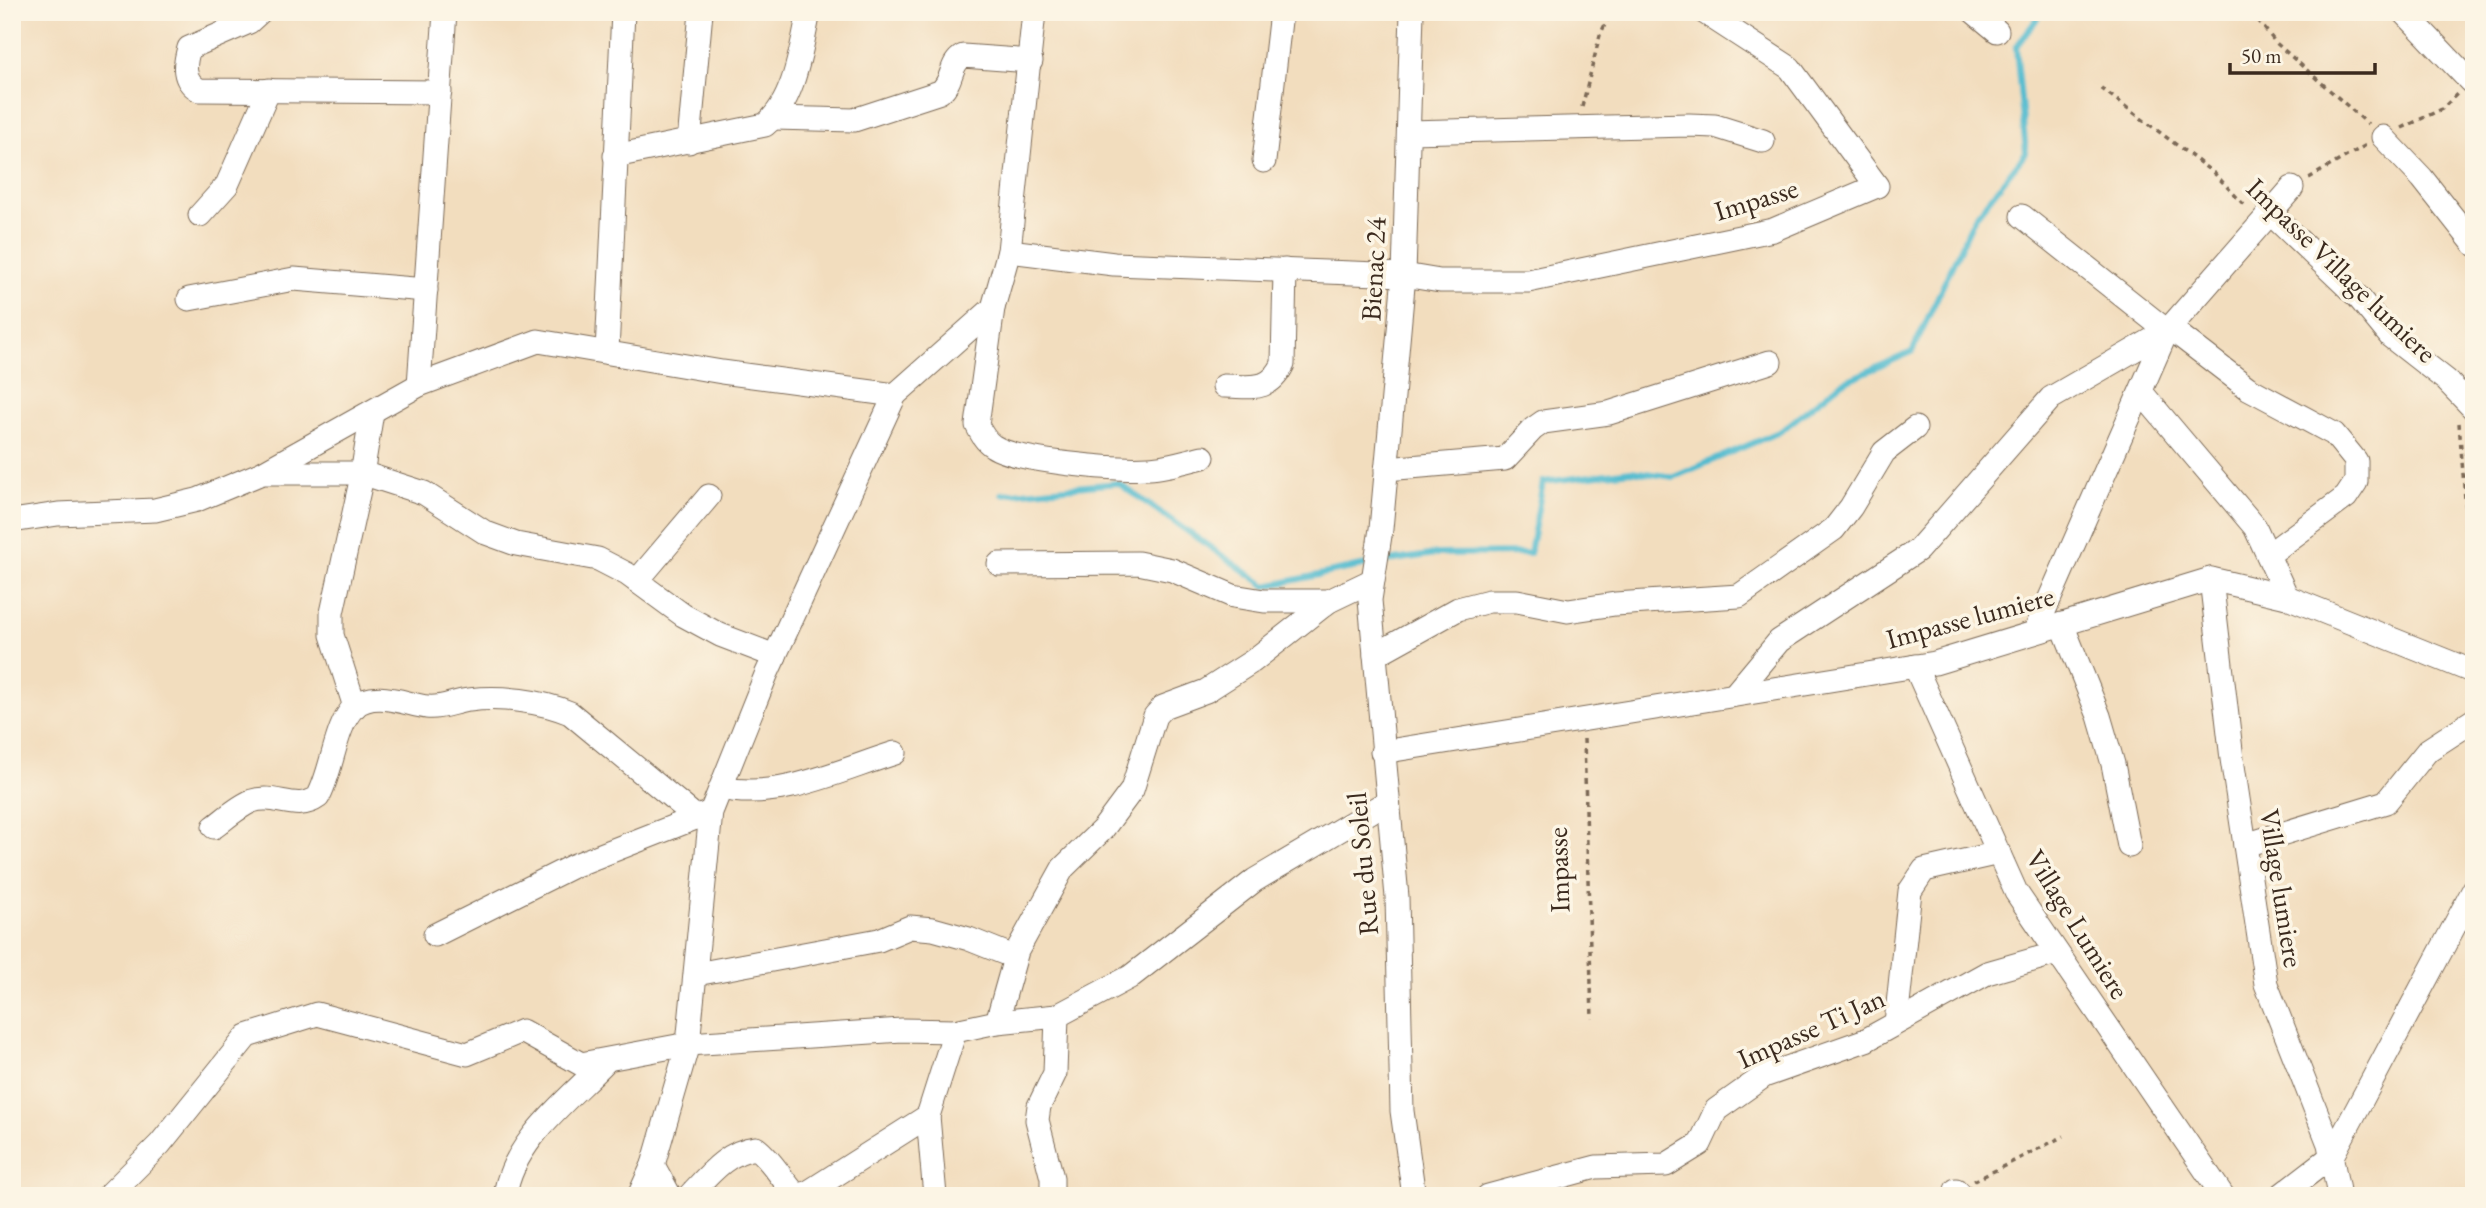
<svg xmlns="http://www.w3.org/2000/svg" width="2486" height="1208" font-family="'EB Garamond',serif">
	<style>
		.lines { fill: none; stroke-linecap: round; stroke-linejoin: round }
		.stream { stroke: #52bbcf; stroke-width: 6 }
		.street-casing { stroke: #7b6956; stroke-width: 25 }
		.path { stroke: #7b6956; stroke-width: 3.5; stroke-dasharray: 5 5; stroke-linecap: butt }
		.street { stroke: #fff; stroke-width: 23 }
		.labels { text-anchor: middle; stroke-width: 7; stroke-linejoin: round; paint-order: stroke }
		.street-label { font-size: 28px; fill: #3b2a1e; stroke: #fcf5e5 }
	</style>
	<rect width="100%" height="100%" fill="#fcf5e5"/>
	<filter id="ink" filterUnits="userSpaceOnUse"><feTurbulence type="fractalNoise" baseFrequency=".0143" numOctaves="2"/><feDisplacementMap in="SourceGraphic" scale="14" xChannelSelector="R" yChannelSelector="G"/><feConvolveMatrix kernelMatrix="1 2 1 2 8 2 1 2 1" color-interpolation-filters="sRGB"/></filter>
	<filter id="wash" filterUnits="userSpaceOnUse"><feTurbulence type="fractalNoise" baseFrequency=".00686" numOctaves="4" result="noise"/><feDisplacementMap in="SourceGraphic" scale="28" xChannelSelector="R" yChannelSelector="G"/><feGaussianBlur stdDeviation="1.57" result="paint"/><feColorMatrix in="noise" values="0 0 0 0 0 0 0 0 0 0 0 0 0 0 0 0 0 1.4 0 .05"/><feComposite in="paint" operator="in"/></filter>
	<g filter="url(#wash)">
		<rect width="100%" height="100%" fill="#f2ddbe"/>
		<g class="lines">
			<g class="stream">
				<polyline points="1002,494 1118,483 1266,586 1371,564"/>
				<polyline points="1381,562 1436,554 1530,553 1543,482 1631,471 1674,477 1781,431 1841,383 1912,352 1975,217 2026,153 2016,47 2042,12"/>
			</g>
		</g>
	</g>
	<g filter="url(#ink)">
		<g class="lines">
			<defs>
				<g id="street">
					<path d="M260,12L249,22L189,48C184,65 182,80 199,90L440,92"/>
					<polyline points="1412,12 1404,275 1381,529 1370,600 1397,897 1402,1111 1414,1196"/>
					<polyline points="1974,12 1997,31"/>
					<polyline points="2404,12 2470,81"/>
					<path d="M774,118L854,120L940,92C954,81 949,64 963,56L1031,61"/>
					<polyline points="1409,132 1689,125 1715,126 1763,141"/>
					<polyline points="2383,137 2422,178 2474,244"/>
					<polyline points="689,142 701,12"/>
					<path d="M615,156L765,125C795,101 801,48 809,12"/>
					<polyline points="1264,161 1281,12"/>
					<polyline points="2269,212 2359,298 2391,337 2446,380 2474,409"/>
					<polyline points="200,215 227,185 269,90"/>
					<polyline points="2022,216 2167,331 2292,188"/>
					<polyline points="1009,251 1114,264 1404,275 1440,281 1528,281 1773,230 1877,186 1790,68 1704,12"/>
					<polyline points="189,299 294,279 426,290"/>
					<path d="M993,308L977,425C981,433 985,441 993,446C1017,462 1119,470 1149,468C1167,467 1186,461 1203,457"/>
					<polyline points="2170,328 2248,388 2334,434 2356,461 2356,482 2346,497 2268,555"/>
					<polyline points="607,352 623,12"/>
					<polyline points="419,385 445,12"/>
					<path d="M1224,386C1251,386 1269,393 1283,364L1285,270"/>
					<polyline points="2141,392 2255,527 2287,597"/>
					<polyline points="1386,469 1505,459 1533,429 1543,422 1609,413 1770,362"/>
					<polyline points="265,473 362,473 424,493 486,533 516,544 598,559 627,574 683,615 720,635 775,656"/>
					<polyline points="12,521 58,514 155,510 197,500 262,473 419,385 538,341 722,372 895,395"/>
					<polyline points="999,564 1138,563 1172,570 1233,596 1264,601 1329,601"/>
					<polyline points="2211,579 2232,759 2266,984 2329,1144 2339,1196"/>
					<polyline points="637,581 709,496"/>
					<polyline points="2062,624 2099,716 2113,764 2129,846"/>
					<polyline points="1375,655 1458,609 1489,601 1517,601 1568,611 1615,604 1739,596 1834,529 1851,507 1884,452 1915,428"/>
					<polyline points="1915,666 2016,892 2223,1196"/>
					<polyline points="1734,695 1779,641 1918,550 2051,398 2167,331 2035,632"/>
					<polyline points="355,707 332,635 332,613 361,481 372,412"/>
					<polyline points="1382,752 1935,663 2211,579 2287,597 2474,672"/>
					<path d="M721,788C778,801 840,770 895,753"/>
					<path d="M214,827C226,818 239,806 252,801C276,793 296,813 318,797C332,773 335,726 354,707C374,689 405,704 427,707C442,709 455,701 469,700C501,696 541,701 570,713L697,818"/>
					<polyline points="2245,845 2386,802 2428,750 2474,720"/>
					<polyline points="435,935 573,866 708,813"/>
					<polyline points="696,974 879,940 910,927 933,929 969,939 1014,957"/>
					<polyline points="997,1022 1017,951 1063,868 1103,829 1132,790 1155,716 1163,707 1206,691 1253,661 1329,601 1373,580"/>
					<polyline points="1896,1023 1910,891 1924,870 1999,853"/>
					<polyline points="653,1165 670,1196"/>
					<polyline points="1956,1190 1962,1196"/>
					<polyline points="108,1196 160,1144 247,1036 317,1014 467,1054 522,1031 581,1064 688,1044 902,1030 955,1031 997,1022 1057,1016 1130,977 1255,880 1387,802"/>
					<path d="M505,1196C512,1142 568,1100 604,1063"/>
					<polyline points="639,1196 653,1165 688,1044 711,812 766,675 895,395 993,308 1009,251 1034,12"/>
					<path d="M689,1196C708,1176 727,1151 756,1148C772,1160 782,1180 796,1195L807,1193L928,1116"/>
					<polyline points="935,1196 928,1116 955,1031"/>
					<polyline points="1052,1196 1052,1178 1037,1120 1039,1106 1055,1073 1057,1016"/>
					<polyline points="1488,1196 1596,1167 1666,1165 1700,1144 1716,1110 1764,1076 1866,1040 1987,973 2057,953"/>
					<polyline points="2280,1196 2332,1156 2474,889"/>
				</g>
			</defs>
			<use href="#street" class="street-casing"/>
			<g class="path">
				<polyline points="2252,12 2275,42 2368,124"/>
				<polyline points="2101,88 2215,174 2247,208"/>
				<polyline points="1582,107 1600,35 1611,12"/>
				<polyline points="2402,128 2442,109 2457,94"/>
				<polyline points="2309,178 2366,145"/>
				<polyline points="2459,423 2474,612"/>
				<polyline points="1584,739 1592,1019"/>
				<polyline points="1974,1181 2064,1136"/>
			</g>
			<use href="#street" class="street"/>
		</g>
	</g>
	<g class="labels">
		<g class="street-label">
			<text transform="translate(1756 199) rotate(-17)" y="10">Impasse</text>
			<text transform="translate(1373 269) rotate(-87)" y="10">Bienac 24</text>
			<text transform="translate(2342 270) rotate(44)" y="10">Impasse Village lumiere</text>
			<text transform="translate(1970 617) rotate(-15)" y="10">Impasse lumiere</text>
			<text transform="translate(1362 864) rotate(-95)" y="10">Rue du Soleil</text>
			<text transform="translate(1558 870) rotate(-92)" y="10">Impasse</text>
			<text transform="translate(2282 888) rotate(81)" y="10">Village lumiere</text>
			<text transform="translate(2078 924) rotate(58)" y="10">Village Lumiere</text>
			<text transform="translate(1811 1028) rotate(-24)" y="10">Impasse Ti Jan</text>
		</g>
	</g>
	<rect width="2486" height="1208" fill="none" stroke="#fcf5e5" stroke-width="42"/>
	<path d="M2230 63v10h145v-10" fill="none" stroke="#3b2a1e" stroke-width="3.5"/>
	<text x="2241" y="63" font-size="21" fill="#3b2a1e" stroke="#fcf5e5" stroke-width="5" paint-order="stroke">50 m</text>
</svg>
